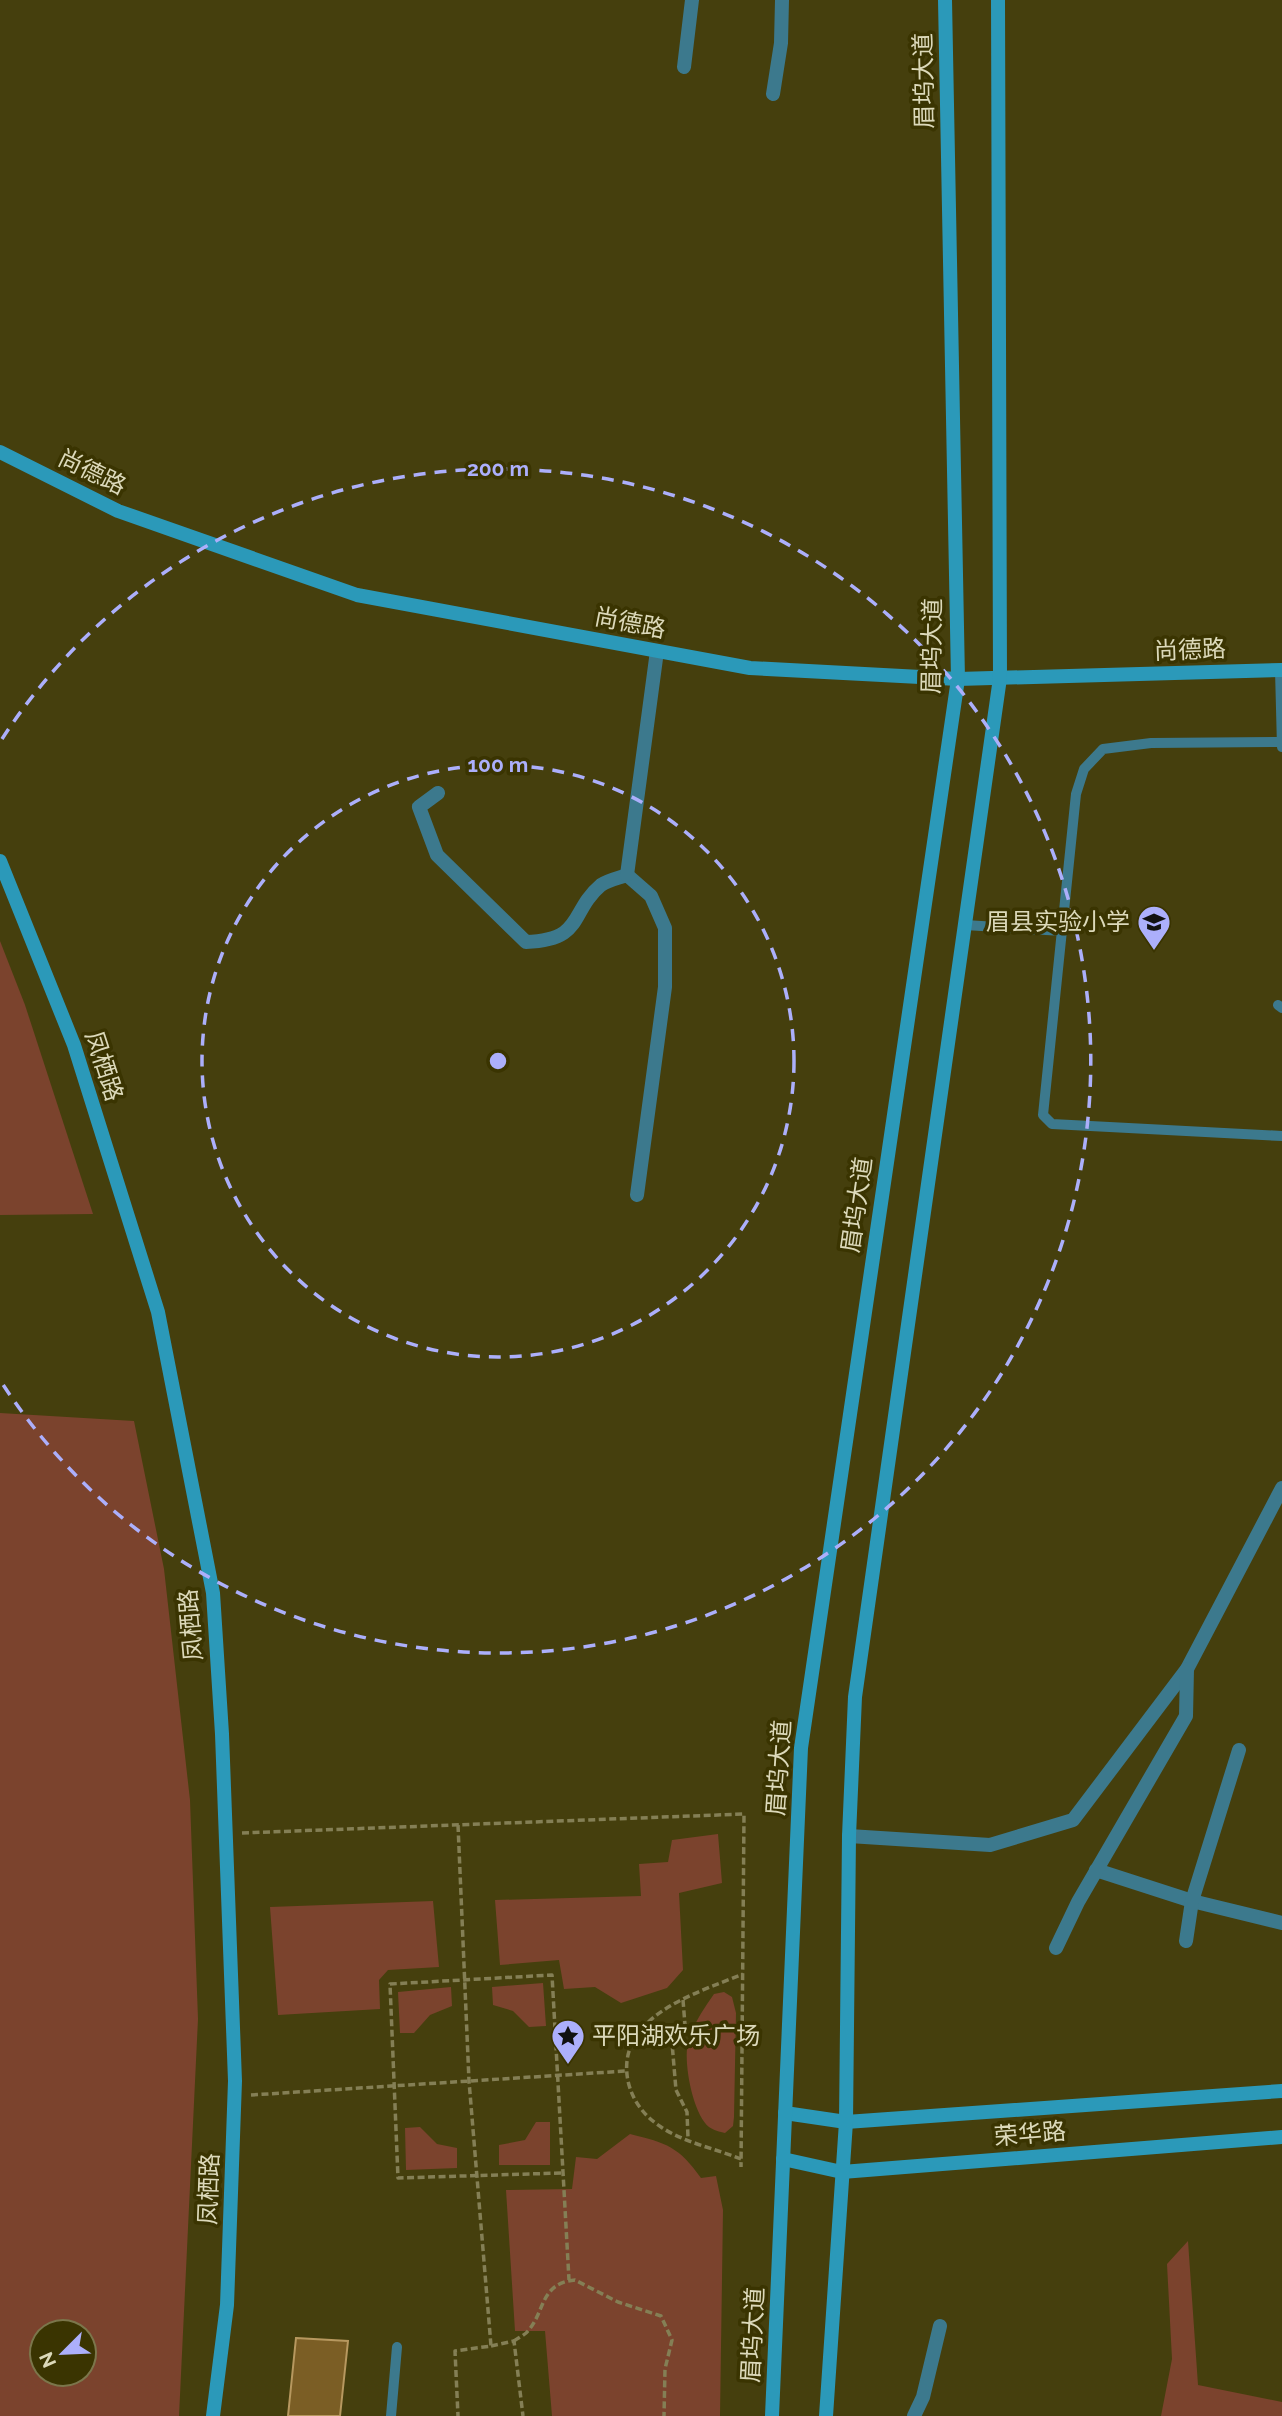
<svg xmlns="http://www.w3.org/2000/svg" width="1282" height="2416" font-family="Raleway,'Noto Sans SC',sans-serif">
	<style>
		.green { fill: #7b432d; fill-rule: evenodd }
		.building { fill: #7b5e25; stroke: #b7985f; stroke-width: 2 }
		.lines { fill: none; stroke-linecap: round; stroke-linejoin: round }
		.path { stroke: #847f55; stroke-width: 3.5; stroke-dasharray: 7 3.5; stroke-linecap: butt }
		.lane { stroke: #3c798d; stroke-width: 10 }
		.street { stroke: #3c798d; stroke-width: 14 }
		.secondary { stroke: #2b99b9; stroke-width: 14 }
		.ring { fill: none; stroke: #acaffb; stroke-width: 3.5; stroke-dasharray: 12 9 }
		.labels { text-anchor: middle; stroke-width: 7; stroke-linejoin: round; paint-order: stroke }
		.street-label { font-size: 24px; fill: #dcd9ba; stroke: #3a3401 }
		.poi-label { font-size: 24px; fill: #dcd9ba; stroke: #3a3401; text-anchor: end }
		.centre { fill: #acaffb; stroke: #3a3401; stroke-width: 3.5 }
		.ring-label { font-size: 21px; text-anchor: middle; font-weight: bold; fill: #acaffb; stroke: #3a3401; stroke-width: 7; stroke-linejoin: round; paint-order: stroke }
	</style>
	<rect width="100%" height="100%" fill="#453f0d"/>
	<g class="green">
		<polygon points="0,941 25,1005 93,1214 0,1215"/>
		<path d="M0,1413L134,1421L164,1569L190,1800L198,2019L179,2416H0ZM42,2332H84V2374H42Z"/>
		<polygon points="718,1834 722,1883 679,1893 683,1970 667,1988 621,2003 595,1987 564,1989 559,1960 500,1965 495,1900 641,1896 639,1864 668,1862 672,1840"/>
		<polygon points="433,1901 439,1967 388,1970 379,1980 380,2009 278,2015 270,1907"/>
		<polygon points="543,1983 546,2026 529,2027 513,2011 493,2005 492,1987"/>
		<polygon points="451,1987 452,2006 430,2015 414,2033 400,2033 398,1992"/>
		<path d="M724,1992L732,1997L736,2013L734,2117L733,2126L725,2133C720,2132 713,2130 709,2127C693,2114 683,2062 688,2043C693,2024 703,2010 714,1994Z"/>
		<polygon points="536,2122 550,2122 550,2165 499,2165 499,2145 525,2140"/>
		<polygon points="420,2127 437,2144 457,2148 457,2168 406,2170 405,2128"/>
		<path d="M630,2134C667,2143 679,2147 701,2178L716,2176L723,2210L720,2416H552L545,2331H515L506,2190L572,2189L576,2157L597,2159Z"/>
		<polygon points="1188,2241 1198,2385 1282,2402 1282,2416 1161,2416 1172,2359 1167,2264"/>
	</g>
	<polygon class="building" points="296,2338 348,2341 340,2416 288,2416"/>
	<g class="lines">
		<g class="path">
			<polyline points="458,1825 469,2081 491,2346 455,2351 458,2416"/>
			<polyline points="242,1833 744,1814 741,2167"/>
			<polyline points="683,2000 685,2025 672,2043 676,2090 687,2112 688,2138"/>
			<polyline points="251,2095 626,2071"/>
			<path d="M741,2159C716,2149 683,2142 661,2127C644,2116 632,2100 628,2081C615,2016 697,1993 743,1974"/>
			<polyline points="561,2173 398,2178 390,1984 552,1975 569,2280"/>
			<path d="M514,2341C518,2338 525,2335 528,2331C545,2312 540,2283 575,2280L618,2302L661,2316L672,2340L665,2369L664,2416"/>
			<polyline points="491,2346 514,2341 523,2416"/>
		</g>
		<g class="lane">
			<polyline points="1280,670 1282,747"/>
			<polyline points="1280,742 1151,743 1103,749 1084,769 1076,794 1043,1115 1052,1124 1282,1136"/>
			<polyline points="965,925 1063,931"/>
			<polyline points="1278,1005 1282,1008"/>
			<polyline points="391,2416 397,2347"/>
		</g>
		<g class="street">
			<polyline points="684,67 692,0"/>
			<polyline points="773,94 781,43 782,0"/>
			<path d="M438,793L419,807L437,855L526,942C585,940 569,912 601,885C608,880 619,878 627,875L651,896L665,928V987L637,1195"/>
			<polyline points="627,875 657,651"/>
			<polyline points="849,1836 990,1845 1073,1820 1187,1669 1282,1488"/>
			<polyline points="1096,1870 1192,1901 1282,1923"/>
			<polyline points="1186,1941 1192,1901 1239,1750"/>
			<polyline points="1056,1948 1078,1902 1186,1716 1187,1669"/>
			<polyline points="914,2416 923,2397 940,2326"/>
		</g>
		<g class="secondary">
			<polyline points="0,452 118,511 357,595 750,668 958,679 1282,670"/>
			<polyline points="0,861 74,1045 158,1312 213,1593 222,1734 235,2081 227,2305 213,2416"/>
			<polyline points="785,2113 846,2122 1282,2091"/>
			<polyline points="783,2159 842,2172 1282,2137"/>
			<polyline points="772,2416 801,1748 958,679 945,0"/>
			<polyline points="826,2416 846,2122 849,1836 855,1697 1000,678 998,0"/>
		</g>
	</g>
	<g class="ring">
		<circle cx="498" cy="1061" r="296"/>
		<path d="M2 739A592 592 0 1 1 2 1383"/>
	</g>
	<defs>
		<symbol id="school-pin" viewBox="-11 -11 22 30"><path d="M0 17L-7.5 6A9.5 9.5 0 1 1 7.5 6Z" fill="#acaffb" stroke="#3a3401"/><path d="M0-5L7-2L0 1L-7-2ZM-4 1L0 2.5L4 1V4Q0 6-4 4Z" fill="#111"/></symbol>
		<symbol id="sight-pin" viewBox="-11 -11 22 30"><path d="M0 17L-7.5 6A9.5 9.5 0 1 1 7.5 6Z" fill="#acaffb" stroke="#3a3401"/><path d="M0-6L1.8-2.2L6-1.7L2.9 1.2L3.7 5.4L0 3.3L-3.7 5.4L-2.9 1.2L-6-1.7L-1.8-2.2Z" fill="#111"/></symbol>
	</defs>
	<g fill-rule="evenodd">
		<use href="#school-pin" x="1135" y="903" width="38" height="52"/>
		<use href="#sight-pin" x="549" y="2017" width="38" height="52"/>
	</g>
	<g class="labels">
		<g class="street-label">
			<text transform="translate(924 81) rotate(-91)" y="8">眉坞大道</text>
			<text transform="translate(92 472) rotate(26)" y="8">尚德路</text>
			<text transform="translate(630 623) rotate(11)" y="8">尚德路</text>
			<text transform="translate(932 646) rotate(-89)" y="8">眉坞大道</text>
			<text transform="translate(1190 650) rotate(-2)" y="8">尚德路</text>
			<text transform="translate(104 1066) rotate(72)" y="8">凤栖路</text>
			<text transform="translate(857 1205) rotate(-82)" y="8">眉坞大道</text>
			<text transform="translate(191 1625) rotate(-95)" y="8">凤栖路</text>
			<text transform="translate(779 1768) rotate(-86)" y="8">眉坞大道</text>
			<text transform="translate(1030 2134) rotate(-5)" y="8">荣华路</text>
			<text transform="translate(209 2189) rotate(-88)" y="8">凤栖路</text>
			<text transform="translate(753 2335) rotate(-87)" y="8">眉坞大道</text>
		</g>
		<g class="poi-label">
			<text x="1130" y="930">眉县实验小学</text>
			<text x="592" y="2044" text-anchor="start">平阳湖欢乐广场</text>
		</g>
	</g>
	<circle cx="498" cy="1061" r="10" class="centre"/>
	<g class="ring-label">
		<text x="498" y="476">200 m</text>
		<text x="498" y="772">100 m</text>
	</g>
	<g transform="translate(63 2353) rotate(246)"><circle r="33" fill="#3a3401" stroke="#7b764b" stroke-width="2"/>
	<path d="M0-5L12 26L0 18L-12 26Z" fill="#acaffb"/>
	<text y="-10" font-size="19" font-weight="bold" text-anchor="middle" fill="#dcd9ba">N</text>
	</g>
</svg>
